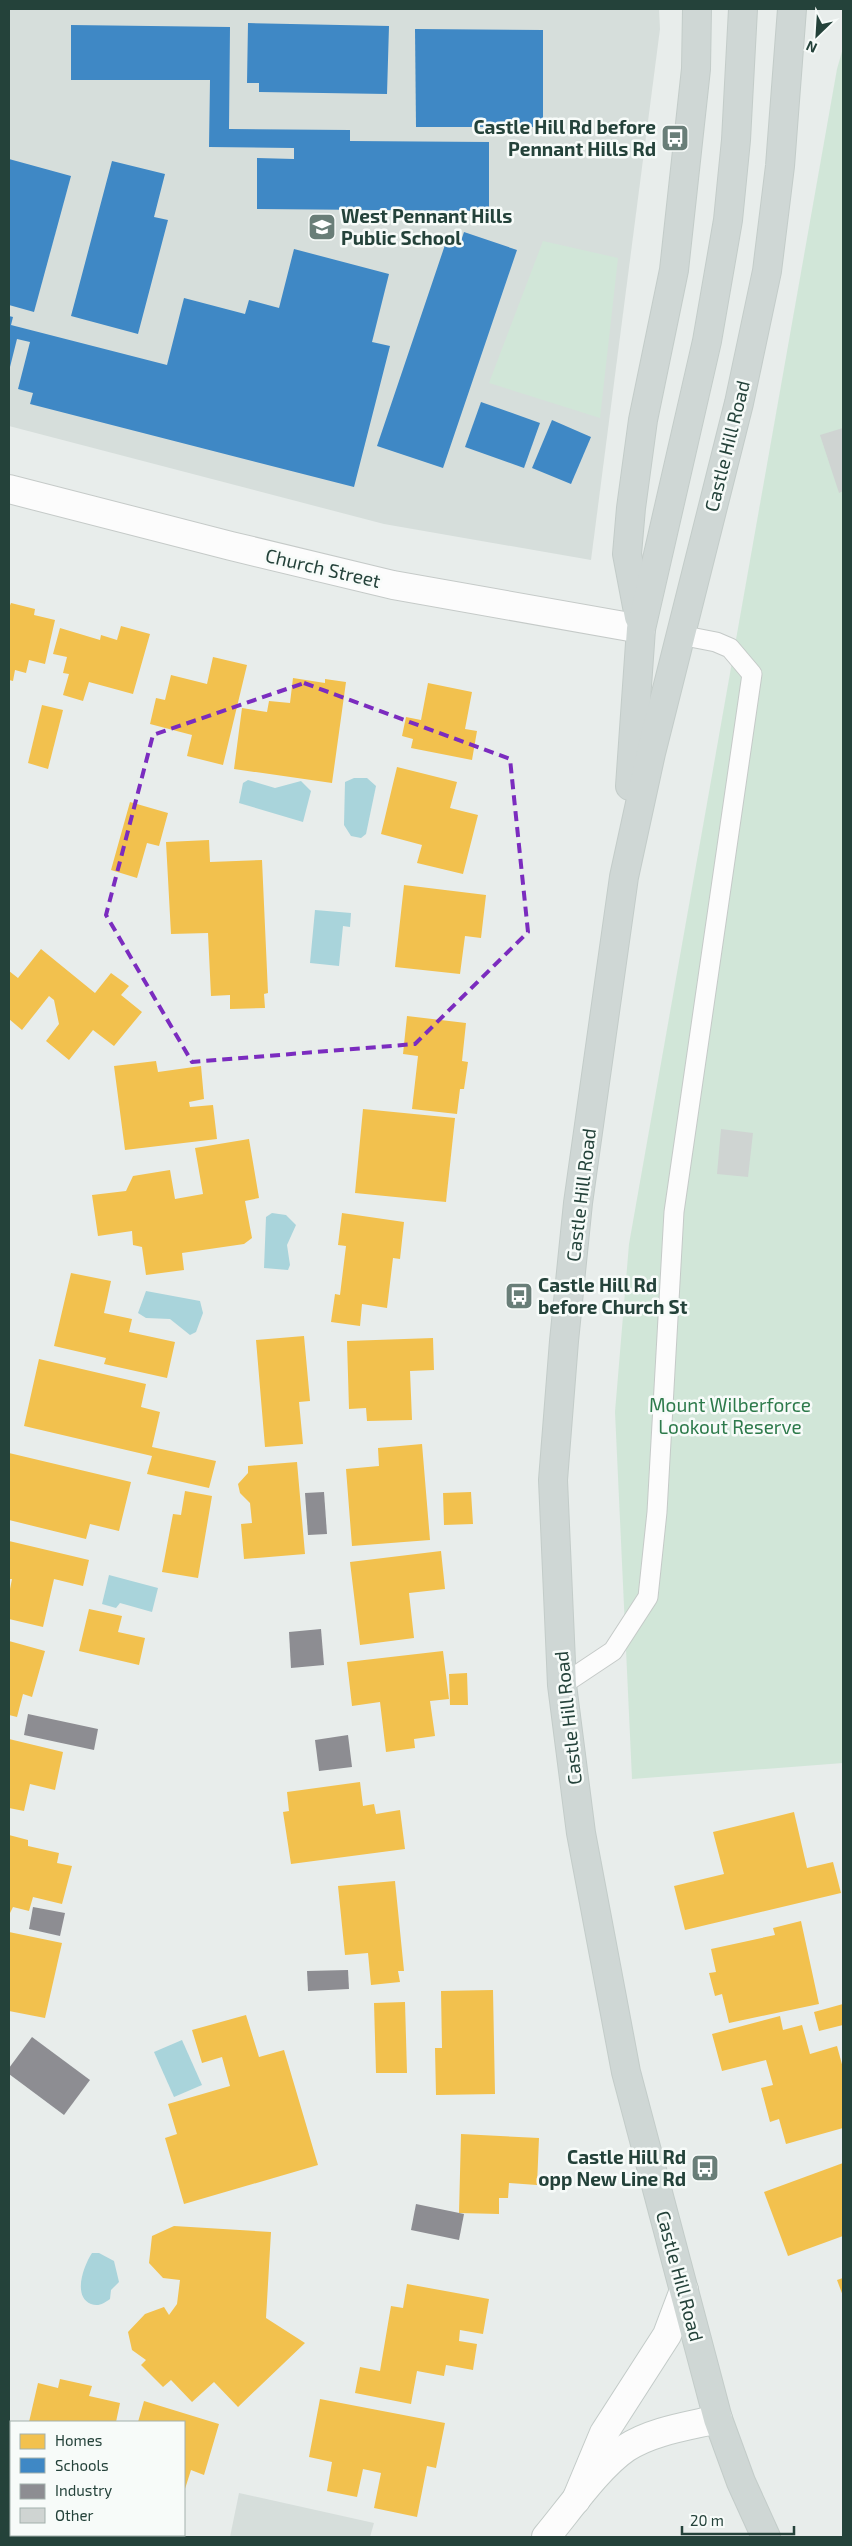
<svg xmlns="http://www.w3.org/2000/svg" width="852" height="2546" font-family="'Exo 2',sans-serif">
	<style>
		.built { fill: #d6dedb }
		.green { fill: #d1e6d8 }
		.water { fill: #a9d4db }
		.homes { fill: #f2c14e }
		.schools { fill: #3f88c5 }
		.industry { fill: #8d8d92 }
		.building { fill: #cfd4d2 }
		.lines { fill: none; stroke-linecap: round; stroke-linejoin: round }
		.service-casing { stroke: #c5cac8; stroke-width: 21 }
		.minor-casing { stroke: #c5cac8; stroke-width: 30 }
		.secondary-casing { stroke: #c3cbc8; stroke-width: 30 }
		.primary-casing { stroke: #c3ccc9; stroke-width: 30 }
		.service { stroke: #fcfcfc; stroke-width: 19 }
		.minor { stroke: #fcfcfc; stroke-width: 28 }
		.secondary { stroke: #fcfcfc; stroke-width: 28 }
		.primary { stroke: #cfd7d5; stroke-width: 28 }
		.marked { fill: none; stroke: #7b2cbf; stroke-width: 4; stroke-dasharray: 10 6; stroke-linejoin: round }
		.labels { text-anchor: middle; stroke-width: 5; stroke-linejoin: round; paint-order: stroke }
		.poi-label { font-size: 19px; font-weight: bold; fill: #24423a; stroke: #f7fbf9; text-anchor: end }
		.street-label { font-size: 19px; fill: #24423a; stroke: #f7fbf9 }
		.park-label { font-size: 19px; fill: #2d7a4b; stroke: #f7fbf9 }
	</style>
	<rect width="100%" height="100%" fill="#e8edeb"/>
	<g class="built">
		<polygon points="9,9 659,9 660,29 591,560 384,524 9,426"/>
		<polygon points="239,2493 374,2523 370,2537 230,2537"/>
	</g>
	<g class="green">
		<polygon points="843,48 843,1763 632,1779 615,1412 629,1244 837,69"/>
		<polygon points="543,241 618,258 600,418 489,383"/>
	</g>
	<g class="water">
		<polygon points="354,778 367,778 376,786 366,834 361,838 351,836 344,825 345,782"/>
		<polygon points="248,780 275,788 301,781 311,791 303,822 239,803 243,783"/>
		<polygon points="315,910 351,913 350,927 343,926 339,966 310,963"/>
		<polygon points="272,1213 286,1215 296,1225 287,1245 290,1265 288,1270 264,1268 266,1217"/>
		<polygon points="146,1291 200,1301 203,1313 196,1332 190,1335 170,1319 146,1318 138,1313"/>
		<polygon points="109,1575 158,1588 152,1612 120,1603 116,1608 102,1604"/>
		<polygon points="182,2040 202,2085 174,2097 154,2052"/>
		<path d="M92,2253H99L114,2261L119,2282L111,2290L110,2299C104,2303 99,2307 91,2304C72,2296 84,2265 92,2253Z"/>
	</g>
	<g class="homes">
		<polygon points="11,603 35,609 34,615 55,620 45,664 29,660 26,673 15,670 13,681 9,680 9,608"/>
		<polygon points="121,626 150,634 133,694 89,682 83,701 63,695 69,674 63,673 67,657 53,654 60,628 100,640 101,635 117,640"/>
		<polygon points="213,657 247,665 223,765 187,756 192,735 150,724 156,698 165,700 171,675 207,684"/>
		<polygon points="293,678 325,683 325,679 346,682 332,783 234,769 242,708 267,712 269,701 290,703"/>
		<polygon points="428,683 472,692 465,729 477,731 472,760 411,748 413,739 402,736 406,717 421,720"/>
		<polygon points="42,705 63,710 48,769 28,763"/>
		<polygon points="397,767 457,782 450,808 478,815 463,874 417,863 422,845 381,834"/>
		<polygon points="130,802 168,813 159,846 147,843 137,878 111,870"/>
		<polygon points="209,840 210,862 262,860 268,993 264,994 265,1008 230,1009 230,995 211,996 208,933 171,934 166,842"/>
		<polygon points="404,885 486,895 481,938 465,936 460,974 395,967"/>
		<polygon points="41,949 95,993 111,973 129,986 121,995 142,1012 114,1046 93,1030 69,1060 46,1041 59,1024 54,1000 49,996 22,1030 9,1019 9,971 18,978"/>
		<polygon points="407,1016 466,1023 462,1061 468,1062 464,1089 460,1089 457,1114 412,1109 418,1056 403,1054"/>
		<polygon points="156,1061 158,1072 201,1066 204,1099 189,1102 190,1107 213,1105 217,1139 125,1150 114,1066"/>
		<polygon points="363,1109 455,1118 446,1202 355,1193"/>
		<polygon points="249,1139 259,1198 245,1201 252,1238 244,1244 182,1253 184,1270 146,1275 142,1247 133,1245 132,1231 98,1236 92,1195 126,1191 133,1176 170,1170 175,1199 203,1194 195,1148"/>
		<polygon points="342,1213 404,1222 400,1259 393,1258 387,1308 362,1304 360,1326 331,1322 335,1294 340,1295 346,1246 338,1245"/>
		<polygon points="71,1273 111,1281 104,1313 132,1319 129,1332 175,1342 167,1378 104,1364 106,1358 54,1346"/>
		<polygon points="304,1336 310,1401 299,1402 303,1444 265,1447 256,1340"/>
		<polygon points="433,1338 434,1370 410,1371 412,1420 367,1421 366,1408 349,1409 347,1341"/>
		<polygon points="39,1359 146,1384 141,1407 160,1412 152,1447 216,1461 209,1488 147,1474 152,1456 24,1426"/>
		<polygon points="422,1444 430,1540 352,1546 346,1469 379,1466 378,1448"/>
		<polygon points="9,1453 131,1482 119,1531 90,1524 86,1539 9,1520"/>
		<polygon points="297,1462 305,1554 244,1559 241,1524 252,1523 250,1503 240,1493 238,1484 248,1473 248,1466"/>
		<polygon points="185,1491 212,1496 198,1578 162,1572 173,1514 181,1515"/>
		<polygon points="471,1492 473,1524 444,1525 443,1493"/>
		<polygon points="9,1541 89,1560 83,1586 54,1579 43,1627 9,1619 9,1594 12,1579 9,1579"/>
		<polygon points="441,1551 445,1589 409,1593 414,1638 360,1645 350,1562"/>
		<polygon points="89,1609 122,1616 118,1632 145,1638 139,1665 79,1651"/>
		<polygon points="9,1641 45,1651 32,1697 23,1694 17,1717 9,1715"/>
		<polygon points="443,1651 449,1699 430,1701 435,1736 414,1739 415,1748 386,1752 380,1702 352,1706 347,1662"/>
		<polygon points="467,1673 468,1705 450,1705 449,1674"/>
		<polygon points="9,1739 63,1752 55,1790 30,1784 24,1811 9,1808"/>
		<polygon points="360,1782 363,1806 374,1804 376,1814 400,1810 405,1849 291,1864 283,1812 289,1811 287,1792"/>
		<polygon points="794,1812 807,1868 833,1862 841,1893 685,1930 674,1886 724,1874 713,1832"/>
		<polygon points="9,1835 28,1840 28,1846 59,1853 57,1863 72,1866 62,1904 33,1897 29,1911 13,1907 9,1915"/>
		<polygon points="395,1881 404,1971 398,1971 400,1982 371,1985 368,1953 345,1955 338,1886"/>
		<polygon points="801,1921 819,2004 729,2023 722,1994 715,1996 709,1973 716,1972 711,1949 775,1935 773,1928"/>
		<polygon points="9,1932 62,1943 45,2018 9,2011"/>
		<polygon points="493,1990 495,2094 436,2095 435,2048 442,2048 441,1991"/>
		<polygon points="405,2002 407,2073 376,2073 374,2003"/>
		<polygon points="843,2004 843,2025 819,2031 814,2012"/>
		<polygon points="246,2015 259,2057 284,2050 318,2165 184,2204 165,2138 177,2134 168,2104 230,2086 222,2057 202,2063 192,2030"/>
		<polygon points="780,2016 783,2030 802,2025 810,2054 837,2046 843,2068 843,2128 786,2144 779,2119 770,2122 761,2088 773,2085 766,2060 722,2071 712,2034"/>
		<polygon points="461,2134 539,2138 537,2185 509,2183 508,2198 499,2198 499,2214 459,2213"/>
		<polygon points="843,2163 843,2236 788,2256 764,2192"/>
		<polygon points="174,2226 271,2232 266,2318 305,2343 238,2407 214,2382 192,2402 171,2380 163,2387 141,2365 146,2360 132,2350 128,2332 145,2314 164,2307 169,2315 177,2304 180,2280 163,2278 149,2263 152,2236"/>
		<polygon points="843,2278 843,2296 837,2280"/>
		<polygon points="407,2284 489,2299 483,2334 460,2330 459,2341 477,2344 473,2370 446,2365 444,2376 417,2371 411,2404 355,2393 360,2367 380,2371 391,2306 403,2308"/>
		<polygon points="60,2379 92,2386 89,2396 120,2403 116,2422 29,2422 38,2383 58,2388"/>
		<polygon points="320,2399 445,2423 436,2468 427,2466 417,2517 374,2508 381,2473 363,2469 357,2497 327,2491 332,2462 309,2457"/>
		<polygon points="144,2401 219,2424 204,2475 191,2470 184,2492 184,2422 138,2422"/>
	</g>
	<g class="schools">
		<polygon points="248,23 389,26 387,94 259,92 259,83 247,83"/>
		<polygon points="71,25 230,27 229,129 350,130 350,141 489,142 489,211 257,209 257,158 294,159 294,148 209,147 210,80 71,80"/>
		<polygon points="415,29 543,30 543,127 416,127"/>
		<polygon points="9,159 71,176 34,312 9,305"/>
		<polygon points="112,161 165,174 154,217 168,220 138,334 71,316"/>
		<polygon points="464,232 517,250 443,468 377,446 447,239 460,244"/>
		<polygon points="294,249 389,274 372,342 390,346 354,487 30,404 33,393 18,389 30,342 17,339 9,371 9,316 13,317 11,325 167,365 184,298 245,314 249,300 279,308"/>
		<polygon points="481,402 540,423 524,468 465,447"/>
		<polygon points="552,420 591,437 571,484 532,468"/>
	</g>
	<g class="industry">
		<polygon points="324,1492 327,1534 308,1535 305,1493"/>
		<polygon points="321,1629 324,1665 291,1668 289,1632"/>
		<polygon points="28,1714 98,1729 94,1750 24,1735"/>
		<polygon points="348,1735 352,1767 319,1771 315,1740"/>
		<polygon points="33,1907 65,1913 60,1936 29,1929"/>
		<polygon points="348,1970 349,1989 308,1991 307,1971"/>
		<polygon points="32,2037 90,2080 64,2115 9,2074 9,2068"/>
		<polygon points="416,2204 464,2214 459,2240 411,2230"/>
		<rect x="9" y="2481" width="2" height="42"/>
	</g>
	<g class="building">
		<polygon points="843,428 843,491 839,493 820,435"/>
		<polygon points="721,1129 753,1133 748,1177 717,1174"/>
	</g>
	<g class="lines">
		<defs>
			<polyline id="service" points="562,1685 613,1651 648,1597 657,1512 674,1212 752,674 730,648 716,642 680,635"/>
			<polyline id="minor" points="9,489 231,546 393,585 641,629"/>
			<g id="secondary">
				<polyline points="576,2500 604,2433 667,2335 684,2290"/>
				<path d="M546,2537C568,2511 598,2467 626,2448C652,2431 688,2426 718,2419"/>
			</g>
			<g id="primary">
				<polyline points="639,617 627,554 631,508 643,420 674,270 696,69 697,9"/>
				<polyline points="630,786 641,629 707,341 728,220 736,140 743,9"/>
				<polyline points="766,2537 741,2482 718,2419 626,2072 581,1833 562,1685 553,1480 564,1341 578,1203 624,877 651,753 739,403 767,271 780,166 792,9"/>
			</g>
		</defs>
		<use href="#service" class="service-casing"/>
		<use href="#minor" class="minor-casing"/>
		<use href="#secondary" class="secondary-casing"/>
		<use href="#primary" class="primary-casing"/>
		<use href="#service" class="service"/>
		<use href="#minor" class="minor"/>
		<use href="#secondary" class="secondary"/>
		<use href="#primary" class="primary"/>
	</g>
	<path class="marked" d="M304,683L510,759L528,932L415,1044L192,1062L106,915L153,735Z"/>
	<defs>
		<symbol id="bus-square" viewBox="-11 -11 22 22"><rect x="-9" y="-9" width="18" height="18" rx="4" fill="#697e78" stroke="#f7fbf9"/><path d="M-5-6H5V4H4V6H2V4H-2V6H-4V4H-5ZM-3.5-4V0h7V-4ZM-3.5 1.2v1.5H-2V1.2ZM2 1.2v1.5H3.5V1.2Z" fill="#fff"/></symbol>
		<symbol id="school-square" viewBox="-11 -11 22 22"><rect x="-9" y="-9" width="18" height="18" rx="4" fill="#697e78" stroke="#f7fbf9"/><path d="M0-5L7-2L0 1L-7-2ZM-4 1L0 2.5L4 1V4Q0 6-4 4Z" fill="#fff"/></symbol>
	</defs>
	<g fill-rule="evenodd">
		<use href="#bus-square" x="659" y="122" width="32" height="32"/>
		<use href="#school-square" x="306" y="211" width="32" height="32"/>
		<use href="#bus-square" x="503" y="1280" width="32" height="32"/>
		<use href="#bus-square" x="689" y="2152" width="32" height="32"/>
	</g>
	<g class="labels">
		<g class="poi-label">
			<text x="656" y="134">Castle Hill Rd before<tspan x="656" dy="22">Pennant Hills Rd</tspan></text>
			<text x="341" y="223" text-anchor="start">West Pennant Hills<tspan x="341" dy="22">Public School</tspan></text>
			<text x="538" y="1292" text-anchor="start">Castle Hill Rd<tspan x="538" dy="22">before Church St</tspan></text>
			<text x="686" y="2164">Castle Hill Rd<tspan x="686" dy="22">opp New Line Rd</tspan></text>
		</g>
		<g class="street-label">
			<text transform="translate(727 446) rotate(-76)" y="7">Castle Hill Road</text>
			<text transform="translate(323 568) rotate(13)" y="7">Church Street</text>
			<text transform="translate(581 1195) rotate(-83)" y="7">Castle Hill Road</text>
			<text transform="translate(568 1718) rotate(-96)" y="7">Castle Hill Road</text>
			<text transform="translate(680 2276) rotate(75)" y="7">Castle Hill Road</text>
		</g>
		<g class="park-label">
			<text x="730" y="1412">Mount Wilberforce<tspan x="730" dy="22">Lookout Reserve</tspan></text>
		</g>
	</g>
	<rect width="852" height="2546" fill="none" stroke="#24423a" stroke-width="20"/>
	<rect x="10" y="2421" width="175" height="115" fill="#f7fbf9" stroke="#a3b1ad"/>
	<rect x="20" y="2434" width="25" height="15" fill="#f2c14e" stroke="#a3b1ad"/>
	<text x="55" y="2446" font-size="15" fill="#24423a">Homes</text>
	<rect x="20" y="2458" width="25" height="15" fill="#3f88c5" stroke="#a3b1ad"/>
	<text x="55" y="2471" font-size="15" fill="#24423a">Schools</text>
	<rect x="20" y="2484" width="25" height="15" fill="#8d8d92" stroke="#a3b1ad"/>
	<text x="55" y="2496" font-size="15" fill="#24423a">Industry</text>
	<rect x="20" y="2508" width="25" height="15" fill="#cfd4d2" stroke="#a3b1ad"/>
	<text x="55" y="2521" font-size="15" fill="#24423a">Other</text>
	<g transform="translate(817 35) rotate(205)" stroke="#f7fbf9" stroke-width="4" paint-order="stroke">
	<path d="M0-4L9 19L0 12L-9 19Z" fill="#24423a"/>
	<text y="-8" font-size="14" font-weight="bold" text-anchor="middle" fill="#24423a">N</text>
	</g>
	<path d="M682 2526v8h112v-8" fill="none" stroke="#24423a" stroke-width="2.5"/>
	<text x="690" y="2526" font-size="15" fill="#24423a" stroke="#f7fbf9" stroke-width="4" paint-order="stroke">20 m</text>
</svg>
